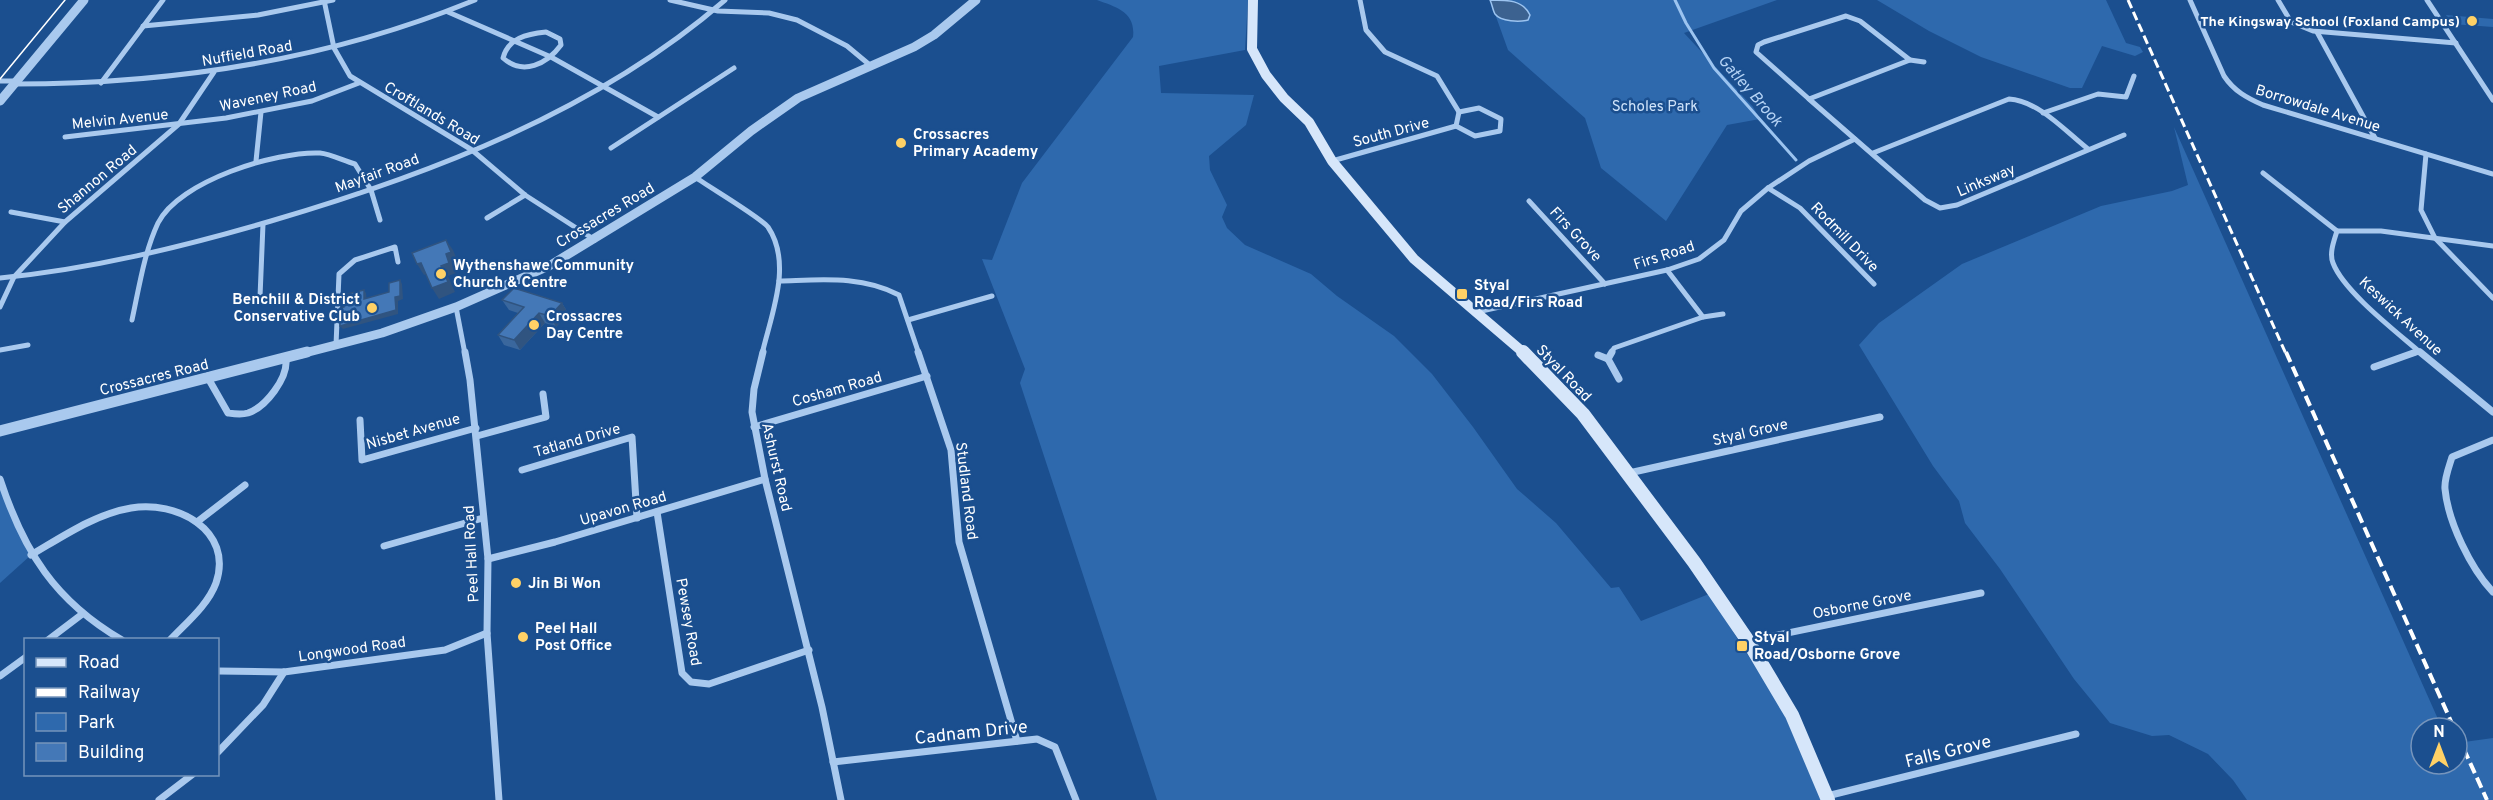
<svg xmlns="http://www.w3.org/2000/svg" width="2493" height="800" font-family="Overpass,sans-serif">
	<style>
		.green { fill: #2e69ad }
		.water { fill: #3c6290; stroke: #9cc4f0; stroke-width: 1.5 }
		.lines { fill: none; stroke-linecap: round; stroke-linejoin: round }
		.stream { stroke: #9cc4f0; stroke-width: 3 }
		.minor-far1 { stroke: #a9c9ee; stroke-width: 5 }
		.minor { stroke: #a9c9ee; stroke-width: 7 }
		.tertiary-far1 { stroke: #a9c9ee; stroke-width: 9 }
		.tertiary { stroke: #a9c9ee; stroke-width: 11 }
		.secondary-far1 { stroke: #d6e6fa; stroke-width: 10 }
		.secondary { stroke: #d6e6fa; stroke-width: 14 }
		.tram { stroke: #fff; stroke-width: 1.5 }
		.rail-far1 { stroke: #fff; stroke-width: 3; stroke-dasharray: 9 4; stroke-linecap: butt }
		.rail { stroke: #fff; stroke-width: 4; stroke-dasharray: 11 5; stroke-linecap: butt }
		.wall { fill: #3a679d }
		.shaded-wall { fill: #305480 }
		.building { fill: #4478b7; stroke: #305480; stroke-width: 1.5 }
		.poi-dot { fill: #ffd166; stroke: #1b4f8f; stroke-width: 2 }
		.labels { text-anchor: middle; stroke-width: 5; stroke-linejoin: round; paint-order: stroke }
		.far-poi-label { font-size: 14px; font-weight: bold; fill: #fff; stroke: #1b4f8f; text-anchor: end }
		.street-label { font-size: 15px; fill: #fff; stroke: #1b4f8f }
		.park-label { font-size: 15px; fill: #cfe3fa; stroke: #1b4f8f }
		.poi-label { font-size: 15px; font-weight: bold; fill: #fff; stroke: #1b4f8f; text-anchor: start }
		.water-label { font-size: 16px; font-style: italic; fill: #b5d3f5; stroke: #1b4f8f }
		.near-street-label { font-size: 18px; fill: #fff; stroke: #1b4f8f }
	</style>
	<rect width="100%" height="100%" fill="#1b4f8f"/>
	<g class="green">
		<path d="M1097,0H1248L1245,50L1159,66L1161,93L1254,95L1246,125L1209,156L1210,170L1227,205L1222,217L1227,228L1245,245L1311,274L1337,296L1394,336L1432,374L1473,427L1517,489L1556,523L1611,588L1619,587L1641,621L1709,594L1782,709L1821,800H1157L1020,383L1025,369L982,259L992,260L1022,183L1133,37C1136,12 1116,7 1097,0Z"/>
		<polygon points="1490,0 1777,0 1684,33 1753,107 1760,119 1727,125 1666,221 1601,168 1585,118 1508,50"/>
		<polygon points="1877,0 2106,0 2126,43 2140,47 2143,52 2135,56 2102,46 2082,88 2070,88 1981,57 1929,31"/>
		<polygon points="2446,15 2493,19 2493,27 2452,24"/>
		<polygon points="2174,127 2442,728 2421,728 2421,764 2457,764 2457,743 2493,738 2493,800 2247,800 2233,780 2208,754 2169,735 2152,736 2110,723 2074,679 2000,569 1965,523 1959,501 1933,466 1859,345 1879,323 1962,264 2101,206 2172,191 2188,185"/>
		<polygon points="0,479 31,555 0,583"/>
	</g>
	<path class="water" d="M1490,0C1508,0 1523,0 1530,15L1528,20C1520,22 1501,22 1495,14C1493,11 1492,4 1490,0Z"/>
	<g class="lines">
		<polyline class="stream" points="1675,0 1686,23 1714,68 1796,160"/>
		<g class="minor-far1">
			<polyline points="324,0 334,48 350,76 472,150 525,195 595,240"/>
			<polyline points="670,0 718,11 769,13 797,20 847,46 871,66"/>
			<polyline points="1360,0 1366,30 1385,52 1437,76 1459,112"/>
			<path d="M2190,0L2224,76C2234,91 2247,98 2263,105L2493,174"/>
			<polyline points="2278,0 2291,22 2313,31 2456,43"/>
			<polyline points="2427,0 2493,100"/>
			<polyline points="448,12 551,57 658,117"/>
			<polygon points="1846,16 1860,21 1910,60 1809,99 1756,52 1758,45 1764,42"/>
			<polyline points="143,26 258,15 333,0"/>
			<path d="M546,32L560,39L561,45C547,64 523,76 503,58C508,38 527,34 546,32Z"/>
			<polyline points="2317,32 2375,138"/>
			<polyline points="1910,60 1924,62"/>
			<polyline points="0,81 17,81"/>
			<polyline points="101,83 163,0"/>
			<path d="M14,84C173,84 327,61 475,0"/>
			<polyline points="1809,99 1925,200 1940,208 1957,205 2124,135"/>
			<polygon points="1479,108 1501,119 1500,131 1475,136 1456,126 1459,112"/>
			<polyline points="2043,113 2098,94 2126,97 2134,76"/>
			<polyline points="65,137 226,118 312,101 359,83"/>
			<polyline points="611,148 734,68"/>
			<path d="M1873,153L2009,99C2039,101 2065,131 2088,149"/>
			<polyline points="2426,154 2421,210 2435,238 2493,298"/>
			<polyline points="256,161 261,112"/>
			<polyline points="1332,161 1456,126"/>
			<polyline points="2263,173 2337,231"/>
			<path d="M695,177C709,187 760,217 768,227C793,264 771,315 762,354"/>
			<polyline points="1768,188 1800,208 1874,284"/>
			<polyline points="1529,201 1605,284"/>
			<polyline points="11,212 65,222"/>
			<polyline points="487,218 525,195"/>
			<path d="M0,278C92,269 182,247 271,221C431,174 597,111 725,0"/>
			<path d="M779,281C820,280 861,275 899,295L919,354"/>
			<polyline points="260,297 263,224"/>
			<polyline points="0,307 14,277 65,222 179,124 214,72"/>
			<polyline points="456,307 465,354"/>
			<polyline points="1477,312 1667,270 1699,259 1724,240 1741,211 1768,188 1809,161 1855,139"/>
			<polyline points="1703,317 1723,314"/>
			<path d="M132,320C139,288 144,253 158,223C179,181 276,151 320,153C331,154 344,161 355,164L371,190L380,220"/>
			<polyline points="908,320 992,296"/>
			<polyline points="336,345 339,274 355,260 395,247 398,262"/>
			<polyline points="0,350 28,345"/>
			<polyline points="1611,354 1614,348 1703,317 1667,270"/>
			<polyline points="2412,354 2420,351"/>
			<path d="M2422,354C2398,333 2344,292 2333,263C2329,253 2334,241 2337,231H2381L2493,246"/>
		</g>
		<g class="minor">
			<polyline points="465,352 470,380 488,559 487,633 499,800"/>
			<polyline points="763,352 754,389 752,412 765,479 822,707 841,800"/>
			<polyline points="918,352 951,450 959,542 1017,741"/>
			<polyline points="1612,352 1608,359 1619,379"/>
			<polyline points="2420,352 2493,412"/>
			<polyline points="1598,355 1608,359"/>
			<polyline points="2374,367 2416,352"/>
			<path d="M208,378L228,413C235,414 241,415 248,413C266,407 288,378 286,359"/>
			<polyline points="360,420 362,460 476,428"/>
			<polyline points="754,427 927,376"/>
			<polyline points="477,436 546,417 543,394"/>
			<path d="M2493,440L2452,457C2449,467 2444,479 2445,489C2448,522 2471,569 2493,592"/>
			<polyline points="522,470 632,437 637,518"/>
			<polyline points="1629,473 1880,417"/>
			<path d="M0,479C24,552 55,601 122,640"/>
			<polyline points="657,512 682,673 691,682 709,684 809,650"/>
			<polyline points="197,522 245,485"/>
			<polyline points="384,546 483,518"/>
			<path d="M31,555C62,537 95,514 131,508C176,500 234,530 216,583C208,605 186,623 170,640"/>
			<polyline points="488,559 555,542 765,479"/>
			<polyline points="48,640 81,615"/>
			<polyline points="1749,641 1981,593"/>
			<polyline points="218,671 284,672 445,650 487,633"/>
			<polyline points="0,676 26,657"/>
			<polyline points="218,752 263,705 284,672"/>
			<polyline points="833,762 1037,739 1055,747 1076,800"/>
			<polyline points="1827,796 2076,734"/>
			<polyline points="159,800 193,774"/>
		</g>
		<g class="tertiary-far1">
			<polyline points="0,101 84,0"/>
			<polyline points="301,354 382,333 456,307 549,266 695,177 751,131 798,98 914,47 934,35 976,0"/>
		</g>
		<polyline class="tertiary" points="0,431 307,352"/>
		<polyline class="secondary-far1" points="1253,0 1252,49 1266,75 1284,98 1309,122 1332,161 1414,259 1525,354"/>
		<polyline class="secondary" points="1523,352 1583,414 1694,562 1748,641 1792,715 1828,800"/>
		<polyline class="tram" points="0,79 65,0"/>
		<polyline class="rail-far1" points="2128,0 2286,354"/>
		<g class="rail">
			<polyline points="2286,352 2454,728"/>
			<polyline points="2457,734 2487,800"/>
		</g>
	</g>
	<polygon class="wall" points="502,300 562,303 568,313 556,327 545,323 520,350 504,345 498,335 518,313 509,310"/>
	<g class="shaded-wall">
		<polygon points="446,240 453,250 458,262 452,264 456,273 448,276 455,292 439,299 432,288 446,254"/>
		<polygon points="421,263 428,273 424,275 417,264"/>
		<polygon points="400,280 402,284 403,299 398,301 398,314 343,329 340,326 395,297"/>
		<polygon points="364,290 366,293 367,303 364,299"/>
		<polygon points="562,303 568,313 556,327 550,316"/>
		<polygon points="539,313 545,323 520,350 514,340"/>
	</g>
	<g class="building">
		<polygon points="446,240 451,252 446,254 449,263 441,266 448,282 432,288 421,263 417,264 412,253"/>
		<polygon points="400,280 400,296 395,297 396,310 340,326 340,308 344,307 343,295 364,290 364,299 389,292 389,283"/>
		<polygon points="514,288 562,303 550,316 539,313 514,340 498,335 524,307 502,300"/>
	</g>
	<g class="poi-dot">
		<circle cx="2472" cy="21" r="6"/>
		<circle cx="901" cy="143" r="6"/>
		<circle cx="441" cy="274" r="6"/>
		<rect x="1456" y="288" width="12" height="12" rx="3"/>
		<circle cx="372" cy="308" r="6"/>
		<circle cx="534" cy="325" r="6"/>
		<circle cx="516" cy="583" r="6"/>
		<circle cx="523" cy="637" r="6"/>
		<rect x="1736" y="640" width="12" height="12" rx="3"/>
	</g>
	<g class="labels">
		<g class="far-poi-label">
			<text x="2460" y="26">The Kingsway School (Foxland Campus)</text>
		</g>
		<g class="street-label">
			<text transform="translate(247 53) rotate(-10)" y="5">Nuffield Road</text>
			<text transform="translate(268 96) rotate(-12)" y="5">Waveney Road</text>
			<text transform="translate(2318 108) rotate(17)" y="5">Borrowdale Avenue</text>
			<text transform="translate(432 113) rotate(31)" y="5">Croftlands Road</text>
			<text transform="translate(120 119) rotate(-6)" y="5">Melvin Avenue</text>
			<text transform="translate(1391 132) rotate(-15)" y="5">South Drive</text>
			<text transform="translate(377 173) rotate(-20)" y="5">Mayfair Road</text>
			<text transform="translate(97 179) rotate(-40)" y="5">Shannon Road</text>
			<text transform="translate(1986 180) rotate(-23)" y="5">Linksway</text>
			<text transform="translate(605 215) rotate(-31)" y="5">Crossacres Road</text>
			<text transform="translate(1576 234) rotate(47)" y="5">Firs Grove</text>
			<text transform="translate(1845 237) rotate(46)" y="5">Rodmill Drive</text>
			<text transform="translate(1664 255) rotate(-18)" y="5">Firs Road</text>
			<text transform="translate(2401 316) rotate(43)" y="5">Keswick Avenue</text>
			<text transform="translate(1564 373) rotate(46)" y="5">Styal Road</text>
			<text transform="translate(154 377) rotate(-14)" y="5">Crossacres Road</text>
			<text transform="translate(837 389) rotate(-16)" y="5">Cosham Road</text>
			<text transform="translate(413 431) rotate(-16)" y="5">Nisbet Avenue</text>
			<text transform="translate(1750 432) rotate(-13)" y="5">Styal Grove</text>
			<text transform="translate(577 440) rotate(-16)" y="5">Tatland Drive</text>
			<text transform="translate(777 467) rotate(77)" y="5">Ashurst Road</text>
			<text transform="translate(967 491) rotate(83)" y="5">Studland Road</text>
			<text transform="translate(623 508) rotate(-16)" y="5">Upavon Road</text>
			<text transform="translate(471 554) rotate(-93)" y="5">Peel Hall Road</text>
			<text transform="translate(1862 604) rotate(-11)" y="5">Osborne Grove</text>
			<text transform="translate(689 622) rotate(80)" y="5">Pewsey Road</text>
			<text transform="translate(352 649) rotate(-8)" y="5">Longwood Road</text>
		</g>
		<g class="park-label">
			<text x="1655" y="111">Scholes Park</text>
		</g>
		<g class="poi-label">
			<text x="913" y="139">Crossacres<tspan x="913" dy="17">Primary Academy</tspan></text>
			<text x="453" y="270">Wythenshawe Community<tspan x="453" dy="17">Church &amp; Centre</tspan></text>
			<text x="1474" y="290">Styal<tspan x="1474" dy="17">Road/Firs Road</tspan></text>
			<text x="360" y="304" text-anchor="end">Benchill &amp; District<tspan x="360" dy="17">Conservative Club</tspan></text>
			<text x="546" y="321">Crossacres<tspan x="546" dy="17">Day Centre</tspan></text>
			<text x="528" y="588">Jin Bi Won</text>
			<text x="535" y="633">Peel Hall<tspan x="535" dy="17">Post Office</tspan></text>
			<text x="1754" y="642">Styal<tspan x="1754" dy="17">Road/Osborne Grove</tspan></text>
		</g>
		<g class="water-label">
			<text transform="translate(1751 90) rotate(49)" y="6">Gatley Brook</text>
		</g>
		<g class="near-street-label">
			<text transform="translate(971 732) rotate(-6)" y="6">Cadnam Drive</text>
			<text transform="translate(1948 751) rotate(-14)" y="6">Falls Grove</text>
		</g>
	</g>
	<rect x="24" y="638" width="195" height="138" fill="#1b4f8f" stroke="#7695bc" stroke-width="1.5"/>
	<rect x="36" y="658" width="30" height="9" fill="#d6e6fa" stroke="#7695bc" stroke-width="1.5"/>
	<text x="78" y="668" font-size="18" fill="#ffffff">Road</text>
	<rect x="36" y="688" width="30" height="9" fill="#ffffff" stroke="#7695bc" stroke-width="1.5"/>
	<text x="78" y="698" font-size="18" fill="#ffffff">Railway</text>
	<rect x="36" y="713" width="30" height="18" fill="#2e69ad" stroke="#7695bc" stroke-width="1.5"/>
	<text x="78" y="728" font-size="18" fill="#ffffff">Park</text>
	<rect x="36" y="743" width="30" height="18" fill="#4478b7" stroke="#7695bc" stroke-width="1.5"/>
	<text x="78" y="758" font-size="18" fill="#ffffff">Building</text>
	<g transform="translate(2439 746)"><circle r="28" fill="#1b4f8f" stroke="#7695bc" stroke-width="1.5"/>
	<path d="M0-4.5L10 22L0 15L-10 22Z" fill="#ffd166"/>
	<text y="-9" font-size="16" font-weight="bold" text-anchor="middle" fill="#ffffff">N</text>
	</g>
</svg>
